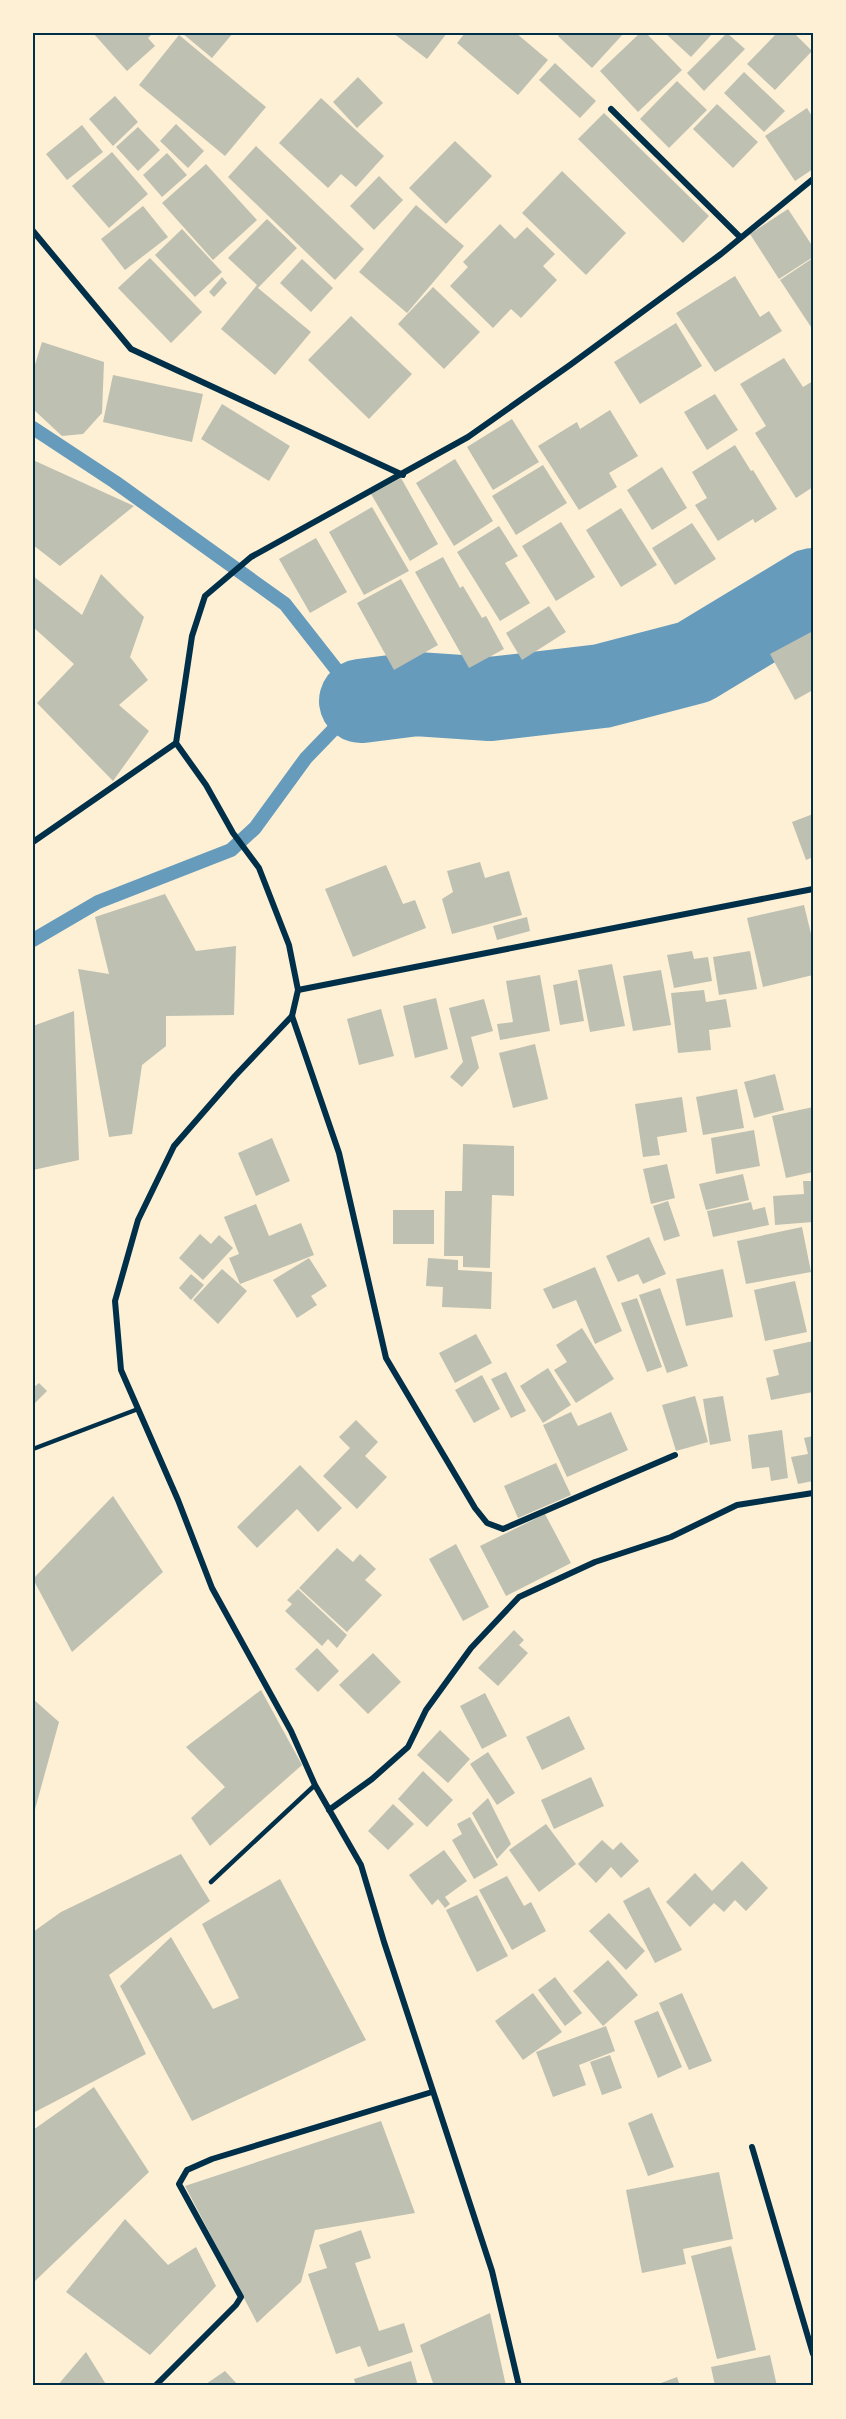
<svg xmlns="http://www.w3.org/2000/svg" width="846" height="2419" font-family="Poppins,sans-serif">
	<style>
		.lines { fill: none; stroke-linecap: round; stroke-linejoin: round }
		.stream { stroke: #669bbc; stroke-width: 14 }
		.river { stroke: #669bbc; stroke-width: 84 }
		.building { fill: #bec0b2 }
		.service { stroke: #003049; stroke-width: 4.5 }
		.minor { stroke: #003049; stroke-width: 6 }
		.neatline { fill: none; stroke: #003049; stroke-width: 2 }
	</style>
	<rect width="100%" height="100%" fill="#fdf0d5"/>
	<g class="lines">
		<polyline class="stream" points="33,428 115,482 285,604 361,701 306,758 255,828 231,850 98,902 33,940"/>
		<polyline class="river" points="361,701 416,694 490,699 602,686 694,662 813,590"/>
	</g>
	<g class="building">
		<polygon points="93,33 153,33 148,38 155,46 127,71"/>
		<polygon points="182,33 233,33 212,58"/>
		<polygon points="393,33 447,33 427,59"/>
		<polygon points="465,33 516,33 548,60 518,95 457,43"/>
		<polygon points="560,33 624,33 592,68 558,36"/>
		<polygon points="640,33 646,33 682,70 638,112 600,71"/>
		<polygon points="665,33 713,33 691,57"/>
		<polygon points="727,33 745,49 704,91 687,73"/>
		<polygon points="777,33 794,33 812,51 775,90 747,64"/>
		<polygon points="179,35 266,107 225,156 139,85"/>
		<polygon points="555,63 596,101 580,118 539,80"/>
		<polygon points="744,72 785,111 764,132 724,93"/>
		<polygon points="358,77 383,103 357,128 333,102"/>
		<polygon points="677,81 707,110 669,148 640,119"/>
		<polygon points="115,96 138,122 113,146 89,119"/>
		<polygon points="321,98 384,156 356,187 341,174 328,188 279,143"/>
		<polygon points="717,104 758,142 733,168 693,129"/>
		<polygon points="807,108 813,118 813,169 795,181 765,136"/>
		<polygon points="604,113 709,216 683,243 578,139"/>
		<polygon points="176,124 204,151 188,168 160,141"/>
		<polygon points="82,125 103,152 67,180 46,154"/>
		<polygon points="138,127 160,150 138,171 116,147"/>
		<polygon points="455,141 492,176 446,224 409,188"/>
		<polygon points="256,146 364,249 335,280 228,177"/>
		<polygon points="112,152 148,194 109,228 72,186"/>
		<polygon points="167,153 187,175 162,197 143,175"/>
		<polygon points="206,164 257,220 213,260 162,203"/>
		<polygon points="562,171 626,233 586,275 522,213"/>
		<polygon points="379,176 403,200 374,230 350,206"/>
		<polygon points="416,205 464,246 407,313 359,272"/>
		<polygon points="143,206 168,237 125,270 101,239"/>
		<polygon points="788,209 813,247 813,257 779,279 750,234"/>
		<polygon points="267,219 297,248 258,288 311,332 275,375 221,329 257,285 228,258"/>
		<polygon points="500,224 515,239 527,227 555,254 543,266 557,280 521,318 511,309 493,328 450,286 468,267 463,262"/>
		<polygon points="182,229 222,272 195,297 155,255"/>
		<polygon points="150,258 202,312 171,343 118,288"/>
		<polygon points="813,258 813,326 811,327 780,280"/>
		<polygon points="302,259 333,288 311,312 280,283"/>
		<polygon points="735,276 760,317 769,311 782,331 715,372 676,313"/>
		<polygon points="222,277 227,283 214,297 209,292"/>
		<polygon points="433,287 480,332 444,369 398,324"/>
		<polygon points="351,316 412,374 369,419 308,360"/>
		<polygon points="676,323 702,366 640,404 614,362"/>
		<polygon points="42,342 104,362 102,413 83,434 62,436 33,409 33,371"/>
		<polygon points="784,358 803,387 813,381 813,487 796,498 755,433 766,426 740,384"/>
		<polygon points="113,375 203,394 192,442 103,422"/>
		<polygon points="715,394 738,430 707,450 684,412"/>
		<polygon points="222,404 290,446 269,481 201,439"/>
		<polygon points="610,410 638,456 609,473 617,487 579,510 538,446 577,422 580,429"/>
		<polygon points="512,419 539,462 493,490 467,447"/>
		<polygon points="735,445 751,471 753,470 777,509 755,523 753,519 718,541 695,505 707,498 692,472"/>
		<polygon points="455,459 493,521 454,546 416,483"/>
		<polygon points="33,460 134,506 60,566 33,545"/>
		<polygon points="543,465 567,503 516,535 492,496"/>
		<polygon points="662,467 687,508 652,530 627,490"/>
		<polygon points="401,478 438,544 410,561 371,494"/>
		<polygon points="372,507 409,571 364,595 329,532"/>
		<polygon points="621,508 657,565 621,587 586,530"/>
		<polygon points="561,522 595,577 556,601 522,546"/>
		<polygon points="692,523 716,559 675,585 652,548"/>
		<polygon points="499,526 518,556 505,563 530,603 500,621 457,552"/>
		<polygon points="316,538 347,592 310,613 279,559"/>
		<polygon points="443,557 460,588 463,586 482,618 486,616 504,649 469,668 415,572"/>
		<polygon points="101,574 144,617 130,657 148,680 119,705 149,731 113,781 37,703 74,664 33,627 33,576 82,615"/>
		<polygon points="401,579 438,645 394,670 357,603"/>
		<polygon points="549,606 566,632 522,660 506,633"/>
		<polygon points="813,631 813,690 795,700 770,654"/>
		<polygon points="813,814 813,857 806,860 792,822"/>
		<polygon points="480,862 485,878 509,871 522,915 452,934 442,899 453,892 447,871"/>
		<polygon points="386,865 403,904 415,900 426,928 353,957 325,889"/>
		<polygon points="165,894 196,951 236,946 234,1015 166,1016 166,1046 142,1065 132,1134 109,1137 78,969 109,974 95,917"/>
		<polygon points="804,905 813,942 813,975 763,987 747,918"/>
		<polygon points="527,917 530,931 497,940 493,926"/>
		<polygon points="692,951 694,959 708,957 712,981 674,988 667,955"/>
		<polygon points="750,951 757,989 719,995 713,957"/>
		<polygon points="612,964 625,1026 590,1032 578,970"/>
		<polygon points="661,970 671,1025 633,1031 623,976"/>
		<polygon points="540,975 550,1031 500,1040 497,1024 513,1022 506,981"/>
		<polygon points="577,980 584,1021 560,1025 553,985"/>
		<polygon points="704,990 706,1002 726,999 731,1027 709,1030 711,1050 678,1053 671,993"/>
		<polygon points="436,998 448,1049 415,1058 403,1006"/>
		<polygon points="484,999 493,1031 471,1037 479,1068 462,1087 450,1077 463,1062 449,1008"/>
		<polygon points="381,1009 394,1056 359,1065 347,1019"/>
		<polygon points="74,1011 79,1160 33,1170 33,1026"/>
		<polygon points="535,1044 548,1099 513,1108 499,1053"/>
		<polygon points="775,1074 784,1110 754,1118 744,1082"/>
		<polygon points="737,1089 744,1128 703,1135 696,1097"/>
		<polygon points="682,1097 687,1132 657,1137 660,1155 643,1157 635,1104"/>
		<polygon points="813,1107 813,1172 786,1178 772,1116"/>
		<polygon points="754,1130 760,1166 716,1174 711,1138"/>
		<polygon points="272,1138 290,1181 256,1196 238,1153"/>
		<polygon points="463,1144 514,1146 514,1196 492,1195 490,1268 463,1267 463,1256 444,1256 445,1191 462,1191"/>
		<polygon points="667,1164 675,1198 651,1204 643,1169"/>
		<polygon points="743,1174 749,1200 706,1210 699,1184"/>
		<polygon points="803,1181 813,1181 813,1222 775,1225 773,1196 804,1194"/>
		<polygon points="668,1201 680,1236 664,1241 653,1206"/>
		<polygon points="751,1202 753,1210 765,1207 769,1225 713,1237 707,1211"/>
		<polygon points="256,1204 269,1236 301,1223 314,1255 240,1284 229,1258 239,1254 224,1217"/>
		<rect x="393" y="1210" width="41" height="34"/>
		<polygon points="802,1227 811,1272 746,1284 737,1241"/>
		<polygon points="200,1234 211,1244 219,1235 233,1248 203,1280 179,1258"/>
		<polygon points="649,1237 666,1274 643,1284 638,1274 618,1282 606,1256"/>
		<polygon points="309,1258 327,1286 311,1296 317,1305 297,1318 273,1280"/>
		<polygon points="428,1258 458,1260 458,1270 492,1272 491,1309 442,1307 443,1287 426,1286"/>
		<polygon points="595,1267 622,1331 595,1344 576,1300 553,1309 543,1289"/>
		<polygon points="222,1269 247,1291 218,1324 193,1300"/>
		<polygon points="723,1269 733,1317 686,1326 676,1279"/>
		<polygon points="191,1274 204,1285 191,1300 179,1288"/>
		<polygon points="795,1281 807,1332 765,1341 754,1290"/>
		<polygon points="660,1288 688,1366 667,1373 639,1295"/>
		<polygon points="637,1298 662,1367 647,1372 621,1303"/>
		<polygon points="582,1328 614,1379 576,1403 554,1370 567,1362 556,1345"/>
		<polygon points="476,1334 492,1363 455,1383 439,1353"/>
		<polygon points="813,1341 813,1392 771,1400 766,1378 779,1375 773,1350"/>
		<polygon points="548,1368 571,1405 543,1423 520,1386"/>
		<polygon points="506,1372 526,1411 511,1418 491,1379"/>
		<polygon points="482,1375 500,1409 474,1423 455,1390"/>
		<polygon points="39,1383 47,1391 35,1403 33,1401 33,1388"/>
		<polygon points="695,1396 708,1442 676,1451 662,1405"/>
		<polygon points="723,1396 731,1441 710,1445 703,1399"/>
		<polygon points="571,1412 578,1426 611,1412 628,1450 567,1477 543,1425"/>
		<polygon points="356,1420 378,1442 365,1456 387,1477 357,1509 323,1476 350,1448 339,1437"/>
		<polygon points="782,1430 788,1478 771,1481 769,1467 752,1469 748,1435"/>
		<polygon points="813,1436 813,1481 798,1484 791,1457 808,1454 804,1438"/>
		<polygon points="556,1463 571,1495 518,1518 504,1486"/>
		<polygon points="300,1465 342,1508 318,1532 297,1509 257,1548 237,1527"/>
		<polygon points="113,1496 163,1572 72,1652 33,1579"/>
		<polygon points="545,1514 571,1563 506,1596 480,1546"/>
		<polygon points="456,1544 489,1607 463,1621 429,1559"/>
		<polygon points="337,1548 353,1562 360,1554 376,1569 365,1580 382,1595 347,1632 299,1588"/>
		<polygon points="298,1589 347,1635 337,1648 328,1639 322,1646 285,1611 292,1604 287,1600"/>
		<polygon points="514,1630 524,1640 519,1645 528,1653 498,1686 478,1668"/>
		<polygon points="317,1648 339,1671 318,1692 295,1669"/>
		<polygon points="373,1653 401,1682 368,1714 339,1685"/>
		<polygon points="261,1690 302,1765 210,1846 191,1818 225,1787 186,1747"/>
		<polygon points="485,1693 507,1736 482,1749 460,1706"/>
		<polygon points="33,1699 59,1722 34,1813 33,1812"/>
		<polygon points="569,1716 585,1749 542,1770 526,1737"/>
		<polygon points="440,1730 470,1759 448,1783 417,1755"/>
		<polygon points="488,1752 515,1793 497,1805 470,1764"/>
		<polygon points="423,1771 453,1800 427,1827 398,1799"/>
		<polygon points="591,1777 604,1806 554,1829 541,1800"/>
		<polygon points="488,1798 511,1844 497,1859 472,1813"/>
		<polygon points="393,1804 414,1824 388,1850 368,1831"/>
		<polygon points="470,1817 498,1865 474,1879 452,1840 462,1834 457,1824"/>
		<polygon points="546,1824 576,1864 539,1892 509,1850"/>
		<polygon points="602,1840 613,1850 621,1842 639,1861 621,1878 611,1867 596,1883 578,1864"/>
		<polygon points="444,1850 467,1881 445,1897 450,1904 445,1908 438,1899 432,1905 409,1875"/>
		<polygon points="181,1854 210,1901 109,1975 146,2054 33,2113 33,1932 61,1912"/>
		<polygon points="742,1861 768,1888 746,1911 735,1900 724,1912 714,1903 690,1927 666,1902 695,1873 712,1891"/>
		<polygon points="507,1876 524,1906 531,1902 546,1931 512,1950 479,1890"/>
		<polygon points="280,1879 366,2040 192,2121 120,1986 171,1937 213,2009 239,1998 202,1924"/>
		<polygon points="649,1887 682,1950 655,1963 623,1901"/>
		<polygon points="477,1895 508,1956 477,1972 446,1910"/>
		<polygon points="609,1913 645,1951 626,1970 589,1931"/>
		<polygon points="608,1960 638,1995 603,2026 573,1991"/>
		<polygon points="555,1977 582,2013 565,2026 538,1990"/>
		<polygon points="533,1993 562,2032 523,2060 495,2021"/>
		<polygon points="682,1993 712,2061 689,2070 659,2003"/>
		<polygon points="658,2011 682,2067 658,2078 634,2021"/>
		<polygon points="606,2026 615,2051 579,2065 586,2085 553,2097 536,2052"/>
		<polygon points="610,2055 622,2088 602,2095 590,2062"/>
		<polygon points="94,2087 149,2172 35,2281 33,2278 33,2130"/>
		<polygon points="652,2113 674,2167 648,2176 628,2123"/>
		<polygon points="381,2121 415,2213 315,2230 301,2282 257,2323 185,2186"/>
		<polygon points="719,2172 733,2239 683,2249 686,2264 642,2273 626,2190"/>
		<polygon points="125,2219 168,2265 196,2247 216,2286 150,2355 66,2292"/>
		<polygon points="361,2230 371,2258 355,2263 379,2331 404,2323 413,2352 368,2367 360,2346 336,2354 308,2274 327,2268 319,2245"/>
		<polygon points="731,2246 756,2350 717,2359 691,2256"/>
		<polygon points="490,2313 506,2386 434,2386 420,2345"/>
		<polygon points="86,2352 107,2386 57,2386"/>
		<polygon points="770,2355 777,2386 715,2386 711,2367"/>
		<polygon points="411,2361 418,2386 356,2386 354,2379"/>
		<polygon points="225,2371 239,2386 203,2386"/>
		<polygon points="677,2377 680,2386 653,2386"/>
	</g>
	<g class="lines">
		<g class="service">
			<polyline points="33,1449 138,1409"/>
			<polyline points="211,1882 315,1785"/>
		</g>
		<g class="minor">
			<polyline points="611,109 740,237"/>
			<polyline points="33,231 131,349 403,475"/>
			<polyline points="33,842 176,743"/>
			<polyline points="298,990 813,889"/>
			<polyline points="292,1016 339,1153 386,1358 475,1508 487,1523 503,1529 675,1455"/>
			<polyline points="329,1810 372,1779 408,1747 426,1710 471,1648 519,1597 595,1562 671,1537 737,1505 813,1493"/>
			<polyline points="752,2147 813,2354"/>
			<polyline points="155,2386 236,2305 241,2297 179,2184 187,2170 212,2159 432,2092"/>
			<polyline points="519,2386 492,2271 384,1942 361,1865 315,1785 291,1731 212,1588 178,1500 121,1370 115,1301 138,1220 174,1146 235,1076 292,1016 298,990 289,945 259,868 233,833 206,785 176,743 192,636 205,596 251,557 468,437 570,365 721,254 813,179"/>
		</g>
	</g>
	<rect width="846" height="2419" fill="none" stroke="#fdf0d5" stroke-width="69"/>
	<rect x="34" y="34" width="778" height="2350" class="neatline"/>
</svg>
